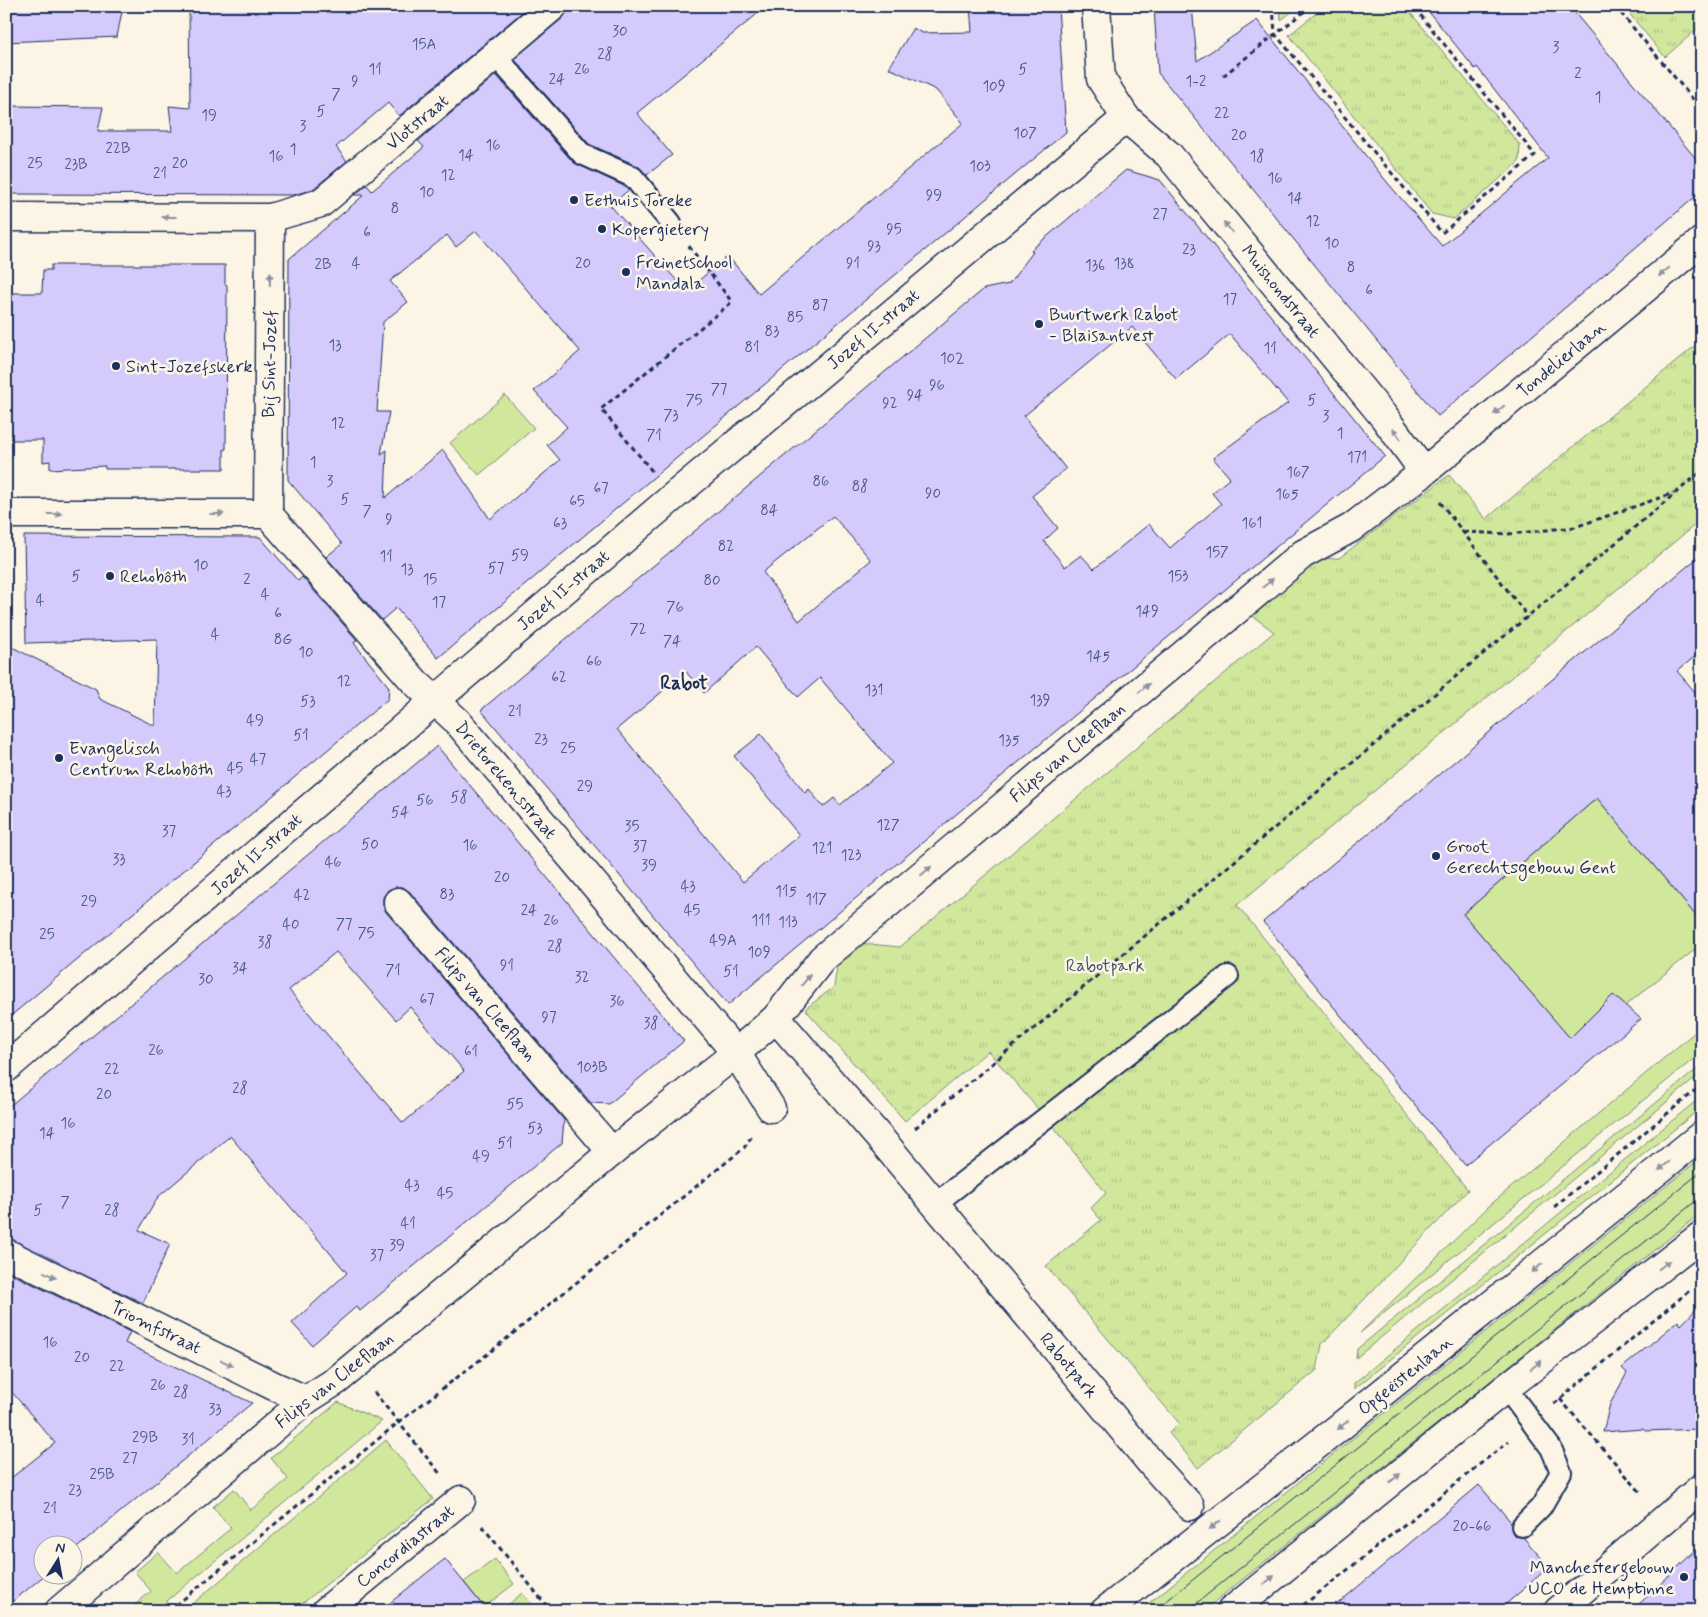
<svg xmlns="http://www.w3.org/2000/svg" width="1708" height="1617" font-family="Mynerve,sans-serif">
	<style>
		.green { fill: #d1e79c; stroke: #768b7d }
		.park { fill: url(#park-tufts); stroke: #768b7d }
		.building { fill: #d4cafc; stroke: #1b2f5e; fill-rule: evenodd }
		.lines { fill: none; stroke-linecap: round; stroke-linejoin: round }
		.lane-casing { stroke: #1b2f5e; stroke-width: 24 }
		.street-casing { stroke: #1b2f5e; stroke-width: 31 }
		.secondary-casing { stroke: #1b2f5e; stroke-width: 31 }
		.path { stroke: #1b2f5e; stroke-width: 3; stroke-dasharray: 5 4; stroke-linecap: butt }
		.lane { stroke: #fcf5e5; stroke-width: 20 }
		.street { stroke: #fcf5e5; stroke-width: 28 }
		.secondary { stroke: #fcf5e5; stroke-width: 28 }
		.tram { stroke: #1b2f5e; stroke-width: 1 }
		.oneway { fill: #8c92a2 }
		.poi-dot { fill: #1b2f5e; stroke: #fcf5e5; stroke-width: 2 }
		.labels { text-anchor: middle; stroke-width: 5; stroke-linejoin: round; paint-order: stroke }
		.number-label { font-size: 15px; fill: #495686 }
		.street-label { font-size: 18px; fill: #1b2f5e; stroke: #fcf5e5 }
		.poi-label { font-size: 18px; fill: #1b2f5e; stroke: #fcf5e5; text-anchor: start }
		.park-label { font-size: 18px; fill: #3f546a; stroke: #fcf5e5 }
		.neighbourhood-label { font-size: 19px; font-weight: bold; fill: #1b2f5e; stroke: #fcf5e5 }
	</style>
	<defs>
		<pattern id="park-tufts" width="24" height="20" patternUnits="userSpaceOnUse" patternTransform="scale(1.25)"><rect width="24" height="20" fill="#d1e79c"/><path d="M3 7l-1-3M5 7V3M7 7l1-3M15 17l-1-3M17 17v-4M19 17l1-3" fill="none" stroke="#b3c689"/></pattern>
	</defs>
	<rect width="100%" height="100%" fill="#fcf5e5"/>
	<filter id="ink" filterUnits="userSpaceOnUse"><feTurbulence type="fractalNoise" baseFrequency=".02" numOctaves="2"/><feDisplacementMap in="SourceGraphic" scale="10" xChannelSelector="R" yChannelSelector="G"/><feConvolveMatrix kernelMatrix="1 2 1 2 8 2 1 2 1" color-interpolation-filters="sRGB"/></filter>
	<g filter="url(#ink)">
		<g class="green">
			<polygon points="505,395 534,428 479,475 450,443"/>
			<polygon points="1597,798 1702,923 1702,944 1625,1006 1579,1049 1463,914"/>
			<polygon points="1702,1026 1702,1052 1360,1333 1489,1206"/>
			<polygon points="1702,1065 1702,1073 1356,1358 1357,1349"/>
			<polygon points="1702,1096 1702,1107 1354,1389 1354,1383"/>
			<polygon points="1702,1157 1702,1212 1203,1611 1139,1611"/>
			<polygon points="338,1402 382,1421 155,1611 128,1611 151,1591 135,1572 158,1552 177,1573 231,1528 213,1507 234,1489 251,1510 288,1479 271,1458"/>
			<polygon points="386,1440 433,1499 293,1611 184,1611"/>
			<polygon points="495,1559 514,1584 484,1607 464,1582"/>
			<polygon points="522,1593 537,1611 501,1611"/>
		</g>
		<g class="park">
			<polygon points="1280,6 1299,6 1281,20"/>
			<polygon points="1325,6 1405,6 1520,145 1519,162 1454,219 1432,214 1289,35"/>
			<polygon points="1623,6 1699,6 1702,25 1665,57"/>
			<polygon points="1702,340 1702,519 1237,905 1468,1190 1322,1344 1317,1370 1198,1468 1169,1433 1179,1423 1046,1266 1101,1220 1091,1208 1106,1193 1057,1131 988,1051 905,1121 805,1009 834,987 838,959 859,943 900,947 1274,632 1250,614 1320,559 1339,558 1449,475 1486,519"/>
		</g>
		<g class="building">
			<polygon points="6,6 123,6 117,37 6,42"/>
			<polygon points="189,6 529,6 399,116 388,103 336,147 347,161 313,189 294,195 6,194 6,106 103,107 98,131 172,131 169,106 190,108"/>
			<polygon points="568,6 767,6 637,113 672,155 647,175 638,166 589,144 514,59 563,18"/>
			<path d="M970,6H1058L1066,132L438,658L396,608L382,620L326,557L342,544L288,480L289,259L364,195H354L367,185L372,191L424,147L418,141L496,75L573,162L626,187L629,190L610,205L686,291L728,256L759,294L963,123L936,90L889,68L913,28L922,33L972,32ZM476,231L580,351L534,391L567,427L547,445L560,460L490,519L443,450L385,498L387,450L381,454L389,412H377L383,322L408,302L390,281L447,235L456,247Z"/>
			<polygon points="1154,6 1192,6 1197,61 1257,20 1387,182 1442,246 1548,158 1477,67 1475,69 1424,6 1569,6 1702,166 1702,191 1438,416 1158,73"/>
			<path d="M1126,170L1160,180L1385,456L728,1005L481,710L984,289L1009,284L1033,252L1031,250ZM1132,327L1176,379L1230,334L1288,403L1213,458L1230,478L1212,493L1221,504L1170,548L1149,524L1094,569L1081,555L1065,567L1044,541L1058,528L1032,496L1066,469L1024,416ZM833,516L871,560L799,621L763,572ZM756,647L798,697L820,678L892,763L840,805L834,798L823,807L809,789L805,793L761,734L748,745L734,756L799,835L743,882L617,729L686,672L704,693Z"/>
			<polygon points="51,265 225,265 225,284 227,285 226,449 224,449 224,469 105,469 105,466 50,469 50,461 43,462 43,440 6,440 6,293 42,293 43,270 51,270"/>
			<polygon points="24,536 260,537 298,581 302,577 357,640 354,643 389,687 388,699 6,1020 6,644 96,689 100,699 155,726 157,639 26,643"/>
			<polygon points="1702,554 1702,651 1677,671 1702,700 1702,923 1597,798 1463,914 1570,1038 1613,995 1641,1019 1465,1165 1263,922"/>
			<path d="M437,746L684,1041L609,1104L591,1103L410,892L403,887H395L388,890L383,897V905L386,912L564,1120L562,1143L360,1311L356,1307L312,1345L292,1323L347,1273L230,1136L158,1197L139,1230L170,1244L143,1303L6,1238V1109ZM336,952L396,1020L410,1007L464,1071L403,1123L289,990Z"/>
			<polygon points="6,1271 130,1332 125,1343 252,1403 72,1552 72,1544 42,1544 42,1574 46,1574 6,1607 6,1482 55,1443 6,1385"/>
			<polygon points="1702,1303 1702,1429 1645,1431 1643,1429 1603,1432 1610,1404 1627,1373 1622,1368 1678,1321 1681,1325"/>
			<polygon points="1479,1485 1511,1522 1513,1534 1524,1538 1549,1567 1498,1611 1329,1611"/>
			<polygon points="1702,1544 1702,1611 1632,1611"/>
			<polygon points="445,1559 487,1611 380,1611 428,1572"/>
		</g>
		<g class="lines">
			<defs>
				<g id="lane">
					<polyline points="495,55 582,154 633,177 671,223"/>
					<polyline points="935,1204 1228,976"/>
					<polyline points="1506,1388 1551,1448 1561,1472 1541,1507 1522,1526"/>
				</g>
				<g id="street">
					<polyline points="1096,6 1101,79 1126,118 1169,155 1384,417 1417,462 1419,476"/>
					<polyline points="6,217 270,218 268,514 6,514"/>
					<polyline points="270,218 321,203 553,6"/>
					<polyline points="268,514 415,682 457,721 736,1053 771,1108"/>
					<polyline points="398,902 612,1152"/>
					<polyline points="776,1018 890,1150 1151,1463 1190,1506"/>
					<polyline points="6,1068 674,496 1126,118"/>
					<polyline points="6,1253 274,1386 306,1400"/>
					<polyline points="59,1611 306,1400 336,1381 612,1152 736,1053 776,1018 822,959 1303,554 1351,528 1419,476 1702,241"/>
					<polyline points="326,1611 461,1500"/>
					<polyline points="1558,1611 1702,1487"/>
				</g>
				<g id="secondary">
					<polyline points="1105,1611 1341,1426 1702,1135"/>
					<polyline points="1231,1611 1506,1388 1702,1235"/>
				</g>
			</defs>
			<use href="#lane" class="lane-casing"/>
			<use href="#street" class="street-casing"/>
			<use href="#secondary" class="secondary-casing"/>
			<g class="path">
				<polyline points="1273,6 1275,34 1442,233 1535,155 1413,6"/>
				<polyline points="1615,6 1702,110"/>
				<polyline points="1223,76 1311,6"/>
				<polyline points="652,471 601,409 732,302 688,245"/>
				<polyline points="1440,502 1528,617"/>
				<polyline points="1463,532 1509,534 1575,527 1674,493"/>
				<polyline points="915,1128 1702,471"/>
				<polyline points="1554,1207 1702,1085"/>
				<polyline points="374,1392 441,1475"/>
				<polyline points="1560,1399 1642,1494"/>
				<polyline points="1554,1404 1689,1291"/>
				<polyline points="482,1526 551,1611"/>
				<polyline points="169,1611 399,1422 485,1356 744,1148 753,1134"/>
				<polyline points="1059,1611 1073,1600"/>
				<polyline points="1296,1611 1509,1441"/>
			</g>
			<use href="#lane" class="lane"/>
			<use href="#street" class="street"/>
			<use href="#secondary" class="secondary"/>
			<g class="tram">
				<polyline points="1154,1611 1702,1171"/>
				<polyline points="1187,1611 1702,1196"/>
			</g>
		</g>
		<defs><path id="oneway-solid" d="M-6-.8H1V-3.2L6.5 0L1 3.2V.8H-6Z" transform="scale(1.25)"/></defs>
		<g class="oneway">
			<use href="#oneway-solid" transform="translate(169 217) rotate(-180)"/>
			<use href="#oneway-solid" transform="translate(1228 227) rotate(-129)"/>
			<use href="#oneway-solid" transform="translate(1664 272) rotate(140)"/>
			<use href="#oneway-solid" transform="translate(270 279) rotate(-89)"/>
			<use href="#oneway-solid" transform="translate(1499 410) rotate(140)"/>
			<use href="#oneway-solid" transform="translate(1397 434) rotate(-126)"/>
			<use href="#oneway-solid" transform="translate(55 514)"/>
			<use href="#oneway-solid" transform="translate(217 514)"/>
			<use href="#oneway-solid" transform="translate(1268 583) rotate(-40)"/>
			<use href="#oneway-solid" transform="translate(1144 688) rotate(-40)"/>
			<use href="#oneway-solid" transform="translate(926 871) rotate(-40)"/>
			<use href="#oneway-solid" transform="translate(806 980) rotate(-52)"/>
			<use href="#oneway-solid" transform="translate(1664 1166) rotate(141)"/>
			<use href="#oneway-solid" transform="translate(1664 1265) rotate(-38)"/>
			<use href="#oneway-solid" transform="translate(1537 1268) rotate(141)"/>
			<use href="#oneway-solid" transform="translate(50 1275) rotate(26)"/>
			<use href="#oneway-solid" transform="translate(227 1363) rotate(26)"/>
			<use href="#oneway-solid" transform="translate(1536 1365) rotate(-38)"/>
			<use href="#oneway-solid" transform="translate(1343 1425) rotate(141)"/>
			<use href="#oneway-solid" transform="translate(1395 1478) rotate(-39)"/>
			<use href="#oneway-solid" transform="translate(1215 1525) rotate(142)"/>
			<use href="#oneway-solid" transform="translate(1269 1580) rotate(-39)"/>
		</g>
	</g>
	<g class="poi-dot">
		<circle cx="574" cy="200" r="5"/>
		<circle cx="602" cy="229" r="5"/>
		<circle cx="626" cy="272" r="5"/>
		<circle cx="1039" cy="324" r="5"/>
		<circle cx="116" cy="366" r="5"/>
		<circle cx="110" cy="576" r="5"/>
		<circle cx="59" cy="758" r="5"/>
		<circle cx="1436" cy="856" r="5"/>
		<circle cx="1684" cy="1577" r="5"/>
	</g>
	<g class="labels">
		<g class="number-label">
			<text x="620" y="36">30</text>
			<text x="424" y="49">15A</text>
			<text x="1556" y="52">3</text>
			<text x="605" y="59">28</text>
			<text x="375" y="74">11</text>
			<text x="582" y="74">26</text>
			<text x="1023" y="74">5</text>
			<text x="1578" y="78">2</text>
			<text x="557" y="84">24</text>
			<text x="355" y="86">9</text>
			<text x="1196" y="86">1-2</text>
			<text x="994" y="91">109</text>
			<text x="336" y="99">7</text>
			<text x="1598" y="102">1</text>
			<text x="321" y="116">5</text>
			<text x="1222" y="118">22</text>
			<text x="209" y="120">19</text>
			<text x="303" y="131">3</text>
			<text x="1025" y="138">107</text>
			<text x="1239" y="140">20</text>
			<text x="493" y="150">16</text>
			<text x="118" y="153">22B</text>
			<text x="293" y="154">1</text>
			<text x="466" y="160">14</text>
			<text x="276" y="161">16</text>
			<text x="1257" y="161">18</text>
			<text x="35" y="168">25</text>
			<text x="180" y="168">20</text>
			<text x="76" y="169">23B</text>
			<text x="980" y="171">103</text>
			<text x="160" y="178">21</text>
			<text x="448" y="180">12</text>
			<text x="1275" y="183">16</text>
			<text x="427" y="197">10</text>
			<text x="934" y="200">99</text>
			<text x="1295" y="203">14</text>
			<text x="395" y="213">8</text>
			<text x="1160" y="219">27</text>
			<text x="1313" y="226">12</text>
			<text x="894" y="234">95</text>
			<text x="367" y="237">6</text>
			<text x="1332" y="248">10</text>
			<text x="874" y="251">93</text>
			<text x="1189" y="254">23</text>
			<text x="356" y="268">4</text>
			<text x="583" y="268">20</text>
			<text x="853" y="268">91</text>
			<text x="1124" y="268">138</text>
			<text x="323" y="269">2B</text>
			<text x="1095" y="270">136</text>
			<text x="1351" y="272">8</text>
			<text x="1369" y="295">6</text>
			<text x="1230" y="304">17</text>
			<text x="820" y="310">87</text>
			<text x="795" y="322">85</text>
			<text x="772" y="336">83</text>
			<text x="335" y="350">13</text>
			<text x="752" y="352">81</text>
			<text x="1270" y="353">11</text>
			<text x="952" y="363">102</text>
			<text x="937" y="390">96</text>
			<text x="719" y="394">77</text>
			<text x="915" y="400">94</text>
			<text x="694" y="405">75</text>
			<text x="1312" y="405">5</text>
			<text x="890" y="408">92</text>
			<text x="671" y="420">73</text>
			<text x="1326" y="421">3</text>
			<text x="338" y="428">12</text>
			<text x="1340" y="438">1</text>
			<text x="654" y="440">71</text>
			<text x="1357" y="462">171</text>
			<text x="313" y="467">1</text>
			<text x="1298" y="477">167</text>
			<text x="330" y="486">3</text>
			<text x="821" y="486">86</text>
			<text x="860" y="491">88</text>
			<text x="601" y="493">67</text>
			<text x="933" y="498">90</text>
			<text x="1287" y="499">165</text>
			<text x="345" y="504">5</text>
			<text x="577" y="506">65</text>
			<text x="769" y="515">84</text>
			<text x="367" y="516">7</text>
			<text x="389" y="524">9</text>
			<text x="560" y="528">63</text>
			<text x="1252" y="528">161</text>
			<text x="726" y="551">82</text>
			<text x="1217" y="557">157</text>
			<text x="520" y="560">59</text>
			<text x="386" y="561">11</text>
			<text x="201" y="570">10</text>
			<text x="496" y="573">57</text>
			<text x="407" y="574">13</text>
			<text x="76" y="581">5</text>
			<text x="1178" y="581">153</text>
			<text x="247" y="584">2</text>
			<text x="430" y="584">15</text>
			<text x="712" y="585">80</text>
			<text x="265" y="599">4</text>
			<text x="40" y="605">4</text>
			<text x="439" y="607">17</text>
			<text x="675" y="612">76</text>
			<text x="1147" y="616">149</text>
			<text x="278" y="618">6</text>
			<text x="638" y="634">72</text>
			<text x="215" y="639">4</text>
			<text x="283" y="644">8G</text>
			<text x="672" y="646">74</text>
			<text x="306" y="657">10</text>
			<text x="1098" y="661">145</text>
			<text x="594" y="666">66</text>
			<text x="559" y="682">62</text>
			<text x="344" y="686">12</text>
			<text x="874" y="695">131</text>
			<text x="1040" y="705">139</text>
			<text x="308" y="706">53</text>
			<text x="515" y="716">21</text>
			<text x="255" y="725">49</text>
			<text x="301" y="740">51</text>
			<text x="541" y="744">23</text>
			<text x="1009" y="745">135</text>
			<text x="568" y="753">25</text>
			<text x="258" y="764">47</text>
			<text x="235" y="773">45</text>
			<text x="585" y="791">29</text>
			<text x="224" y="796">43</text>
			<text x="459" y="802">58</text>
			<text x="425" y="805">56</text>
			<text x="400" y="817">54</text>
			<text x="888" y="830">127</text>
			<text x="632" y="831">35</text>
			<text x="169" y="836">37</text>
			<text x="370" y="849">50</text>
			<text x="470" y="850">16</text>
			<text x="640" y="851">37</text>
			<text x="822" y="853">121</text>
			<text x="851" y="860">123</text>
			<text x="119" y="864">33</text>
			<text x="333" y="867">46</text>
			<text x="649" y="870">39</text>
			<text x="502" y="882">20</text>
			<text x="688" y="891">43</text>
			<text x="786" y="896">115</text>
			<text x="447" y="899">83</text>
			<text x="302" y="900">42</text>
			<text x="816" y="904">117</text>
			<text x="89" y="906">29</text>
			<text x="529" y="915">24</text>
			<text x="692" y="915">45</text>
			<text x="551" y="925">26</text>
			<text x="761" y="925">111</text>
			<text x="788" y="927">113</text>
			<text x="291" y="929">40</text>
			<text x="344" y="929">77</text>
			<text x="366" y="938">75</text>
			<text x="47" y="939">25</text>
			<text x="723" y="945">49A</text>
			<text x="265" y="947">38</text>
			<text x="555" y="951">28</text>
			<text x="759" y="957">109</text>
			<text x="507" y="970">91</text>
			<text x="240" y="973">34</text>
			<text x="393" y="975">71</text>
			<text x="731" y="976">51</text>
			<text x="582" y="982">32</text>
			<text x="206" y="984">30</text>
			<text x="427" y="1004">67</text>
			<text x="617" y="1006">36</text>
			<text x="549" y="1022">97</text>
			<text x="651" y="1028">38</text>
			<text x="156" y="1055">26</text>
			<text x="471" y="1056">61</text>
			<text x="592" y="1072">103B</text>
			<text x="112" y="1074">22</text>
			<text x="240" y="1093">28</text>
			<text x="104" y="1099">20</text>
			<text x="515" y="1109">55</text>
			<text x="68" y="1128">16</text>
			<text x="535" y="1133">53</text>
			<text x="47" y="1138">14</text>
			<text x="505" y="1148">51</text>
			<text x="481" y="1161">49</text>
			<text x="412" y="1190">43</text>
			<text x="445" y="1198">45</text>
			<text x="65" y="1207">7</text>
			<text x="38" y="1215">5</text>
			<text x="112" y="1215">28</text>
			<text x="408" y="1228">41</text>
			<text x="397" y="1250">39</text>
			<text x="377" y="1260">37</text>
			<text x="50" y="1347">16</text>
			<text x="82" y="1362">20</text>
			<text x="117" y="1371">22</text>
			<text x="158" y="1390">26</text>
			<text x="181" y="1397">28</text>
			<text x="215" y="1414">33</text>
			<text x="145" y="1442">29B</text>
			<text x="188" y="1444">31</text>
			<text x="130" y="1463">27</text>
			<text x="102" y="1479">25B</text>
			<text x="75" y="1495">23</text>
			<text x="50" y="1513">21</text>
			<text x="1472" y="1531">20-66</text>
		</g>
		<g class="street-label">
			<text transform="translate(417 122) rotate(-40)" y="6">Vlotstraat</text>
			<text transform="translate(1281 291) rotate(51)" y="6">Muishondstraat</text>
			<text transform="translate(873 329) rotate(-40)" y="6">Jozef II-straat</text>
			<text transform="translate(1561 359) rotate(-40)" y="6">Tondelierlaan</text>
			<text transform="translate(269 364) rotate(-89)" y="6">Bij Sint-Jozef</text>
			<text transform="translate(563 590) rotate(-40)" y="6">Jozef II-straat</text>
			<text transform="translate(1067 752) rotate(-40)" y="6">Filips van Cleeflaan</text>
			<text transform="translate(506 780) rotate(50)" y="6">Drietorekensstraat</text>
			<text transform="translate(256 854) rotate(-41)" y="6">Jozef II-straat</text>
			<text transform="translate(486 1004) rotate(49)" y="6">Filips van Cleeflaan</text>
			<text transform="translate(156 1327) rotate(26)" y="6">Triomfstraat</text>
			<text transform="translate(1069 1365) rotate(50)" y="6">Rabotpark</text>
			<text transform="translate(1405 1375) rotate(-39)" y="6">Opgeëistenlaan</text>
			<text transform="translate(334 1380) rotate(-38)" y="6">Filips van Cleeflaan</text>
			<text transform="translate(405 1546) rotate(-39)" y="6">Concordiastraat</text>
		</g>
		<g class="poi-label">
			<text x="584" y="206">Eethuis Toreke</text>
			<text x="612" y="235">Kopergietery</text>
			<text x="636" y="268">Freinetschool<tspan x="636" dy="21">Mandala</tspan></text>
			<text x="1049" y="320">Buurtwerk Rabot<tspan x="1049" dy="21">- Blaisantvest</tspan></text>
			<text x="126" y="372">Sint-Jozefskerk</text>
			<text x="120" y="582">Rehobôth</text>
			<text x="69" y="754">Evangelisch<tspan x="69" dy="21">Centrum Rehobôth</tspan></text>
			<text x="1446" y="852">Groot<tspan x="1446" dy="21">Gerechtsgebouw Gent</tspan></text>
			<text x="1674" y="1573" text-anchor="end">Manchestergebouw<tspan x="1674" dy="21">UCO de Hemptinne</tspan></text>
		</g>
		<g class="park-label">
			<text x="1105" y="971">Rabotpark</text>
		</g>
		<g class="neighbourhood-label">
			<text x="684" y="689">Rabot</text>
		</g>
	</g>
	<rect width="1708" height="1617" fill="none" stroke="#fcf5e5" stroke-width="25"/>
	<rect x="12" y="12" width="1683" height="1592" fill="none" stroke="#1b2f5e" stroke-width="2" filter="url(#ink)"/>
	<g transform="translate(58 1560) rotate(11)"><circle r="24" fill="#fcf5e5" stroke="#a2a6af"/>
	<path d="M0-4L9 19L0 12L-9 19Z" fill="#1b2f5e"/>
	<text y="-8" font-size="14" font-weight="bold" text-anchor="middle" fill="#1b2f5e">N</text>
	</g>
</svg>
